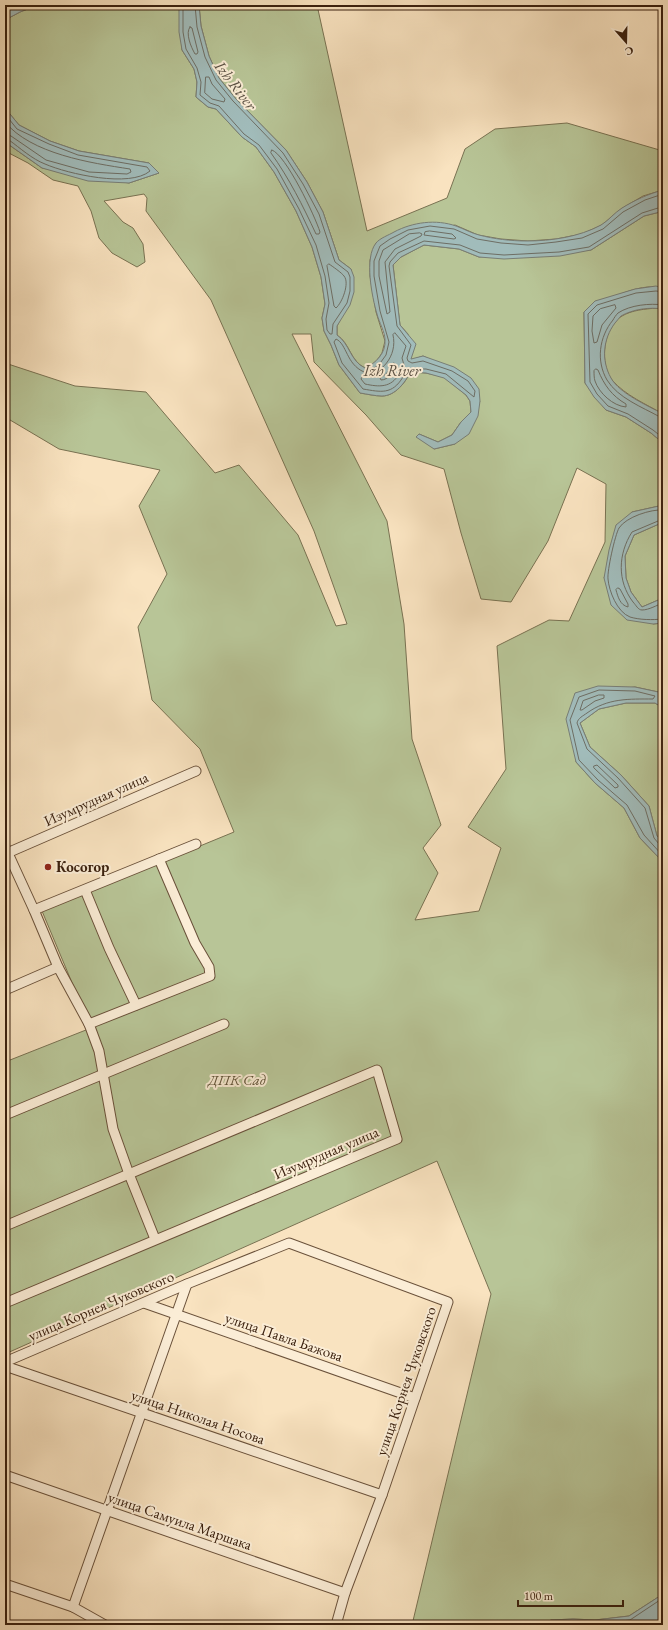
<svg xmlns="http://www.w3.org/2000/svg" width="668" height="1630" font-family="'EB Garamond',serif">
	<style>
		.green { fill: #b8c597; stroke: #797252; fill-rule: evenodd }
		.water { fill: #a1bcbb; stroke: #787e76 }
		.lines { fill: none; stroke-linecap: round; stroke-linejoin: round }
		.shore { stroke: #6e6e64; stroke-width: 1 }
		.minor-casing { stroke: #6a513a; stroke-width: 11 }
		.minor { stroke: #fbedd6; stroke-width: 9 }
		.poi-dot { fill: #8f2418; stroke: #fbedd6; stroke-width: 1.5 }
		.labels { text-anchor: middle; stroke-width: 4; stroke-linejoin: round; paint-order: stroke }
		.street-label { font-size: 15px; fill: #3a200e; stroke: #fbedd6 }
		.poi-label { font-size: 15px; font-weight: bold; fill: #3a200e; stroke: #fbedd6; text-anchor: start }
		.park-label { font-size: 15px; font-style: italic; fill: #605237; stroke: #fbedd6 }
		.water-label { font-size: 16px; font-style: italic; fill: #594f42; stroke: #fbedd6 }
	</style>
	<rect width="100%" height="100%" fill="#f9e3c0"/>
	<filter id="stains"><feTurbulence type="fractalNoise" baseFrequency=".005" numOctaves="4"/><feColorMatrix values="0 0 0 0 .2 0 0 0 0 .09 0 0 0 0 .02 0 0 0 .5 -.17"/></filter>
	<radialGradient id="worn" r=".72"><stop offset=".6" stop-color="#630" stop-opacity="0"/><stop offset="1" stop-color="#630" stop-opacity=".3"/></radialGradient>
	<g class="green">
		<path d="M38,5H179L182,50L194,69L197,82L196,97L208,107L216,109L242,137L256,147L274,172L296,211L312,247L321,277L325,304L322,318L324,331L331,345L339,365L360,393C367,394 375,396 382,396C395,396 406,382 410,372L426,373L444,377L466,395L470,401L471,412L461,422L452,435L438,442L419,434L434,449L455,444L480,401L434,361L423,356L411,360L408,334L400,325L393,265L401,257L424,245L459,249L479,257L591,250L644,216L660,212H663V288C636,282 607,301 584,312L585,383L606,410L626,417L651,433L663,443V506H659L632,512L604,578L653,624L663,623V693L635,687L575,694L576,762L595,783L624,808L640,838L663,862V1594L629,1616L595,1620L573,1619L551,1620L541,1625H412L491,1294L437,1161L5,1354V1062L91,1028L42,911L234,832L200,749L152,700L138,627L167,574L139,506L160,470L59,449L5,417V363L75,386L146,392L215,473L239,465L298,535L336,626L347,624L314,531L211,300L146,211L147,198L144,194L104,201L123,222L133,228L143,244L145,262L137,267L112,253L99,238L91,211L78,186L53,180L28,163L5,151V142L42,168L129,183L159,173L149,163L79,151L50,141L19,125L5,108V20L20,12ZM292,334H311L314,362L366,415L401,455L444,469L461,533L481,599L511,602L548,541L577,468L606,484L605,542L569,621L549,620L497,646L506,769L468,827L501,848L479,911L415,920L438,873L423,848L441,825L412,739L404,624L387,521Z"/>
		<path d="M199,5H317L367,231L447,198L465,149L495,129L567,123L663,151V190L643,196L621,209L602,225L582,234L556,239L528,241L501,239L478,235L455,225L376,243L370,260V276L376,312L385,341L382,353L375,363L365,368C350,361 350,343 337,335V326L342,316L351,269L339,260L323,212L307,182L286,150L236,99L219,78L209,56L201,26Z"/>
		<path d="M657,308L663,309V414C646,404 626,396 612,380C599,365 603,326 622,316C632,310 645,309 657,308Z"/>
		<polygon points="659,524 663,526 663,598 642,607 631,592 626,578 625,556 634,535"/>
		<polygon points="626,703 655,703 663,708 663,842 657,836 649,806 621,775 590,747 580,723 599,709"/>
	</g>
	<g class="water">
		<polygon points="5,5 38,5 20,12 5,20"/>
		<path d="M179,5H199L201,26L209,56L219,78L236,99L286,150L307,182L323,212L339,260L351,269L354,277V292L350,305L337,326V335C350,344 350,361 365,368C376,363 386,353 385,340C385,332 379,322 377,314C372,297 364,258 376,243C380,238 389,235 394,232C413,222 436,219 456,226C464,229 471,233 479,235C494,239 511,241 527,241C551,241 579,237 601,225C608,221 614,213 622,208C635,200 648,194 663,190V212H660L644,216L591,250L560,256L504,259L479,257L459,249L424,245L401,257L393,265L400,325L416,344L411,359L423,356L454,367L471,378L479,389L480,401L478,416L469,434L455,444L434,449L416,437L419,434L438,442L452,435L461,422L471,412L470,401L466,395L444,378L426,373L410,372C406,382 395,396 382,396C375,396 367,394 360,393L339,365L331,345L324,331L322,318L325,304L321,277L312,247L296,211L274,172L256,147L242,137L216,109L208,107L196,97L197,82L194,69L182,50L179,32Z"/>
		<polygon points="5,108 19,125 50,141 79,151 149,163 159,173 129,183 88,181 42,168 5,142"/>
		<path d="M656,286L663,288V309C650,307 633,309 621,316C619,318 617,321 615,323C603,339 601,360 611,378C620,394 647,405 663,414V443L651,433L626,417L606,410L594,397L585,383L584,312L595,301L635,289Z"/>
		<polygon points="659,506 663,506 663,526 659,524 634,535 625,556 626,578 631,592 642,607 663,598 663,623 653,624 627,620 611,605 604,578 609,550 616,525 632,512"/>
		<polygon points="598,686 635,687 663,693 663,708 655,703 626,703 599,709 580,723 590,747 621,775 649,806 657,836 663,842 663,862 640,838 624,808 595,783 576,762 566,719 575,693"/>
		<polygon points="663,1594 663,1625 541,1625 551,1620 573,1619 595,1620 629,1616"/>
	</g>
	<g class="lines">
		<g class="shore">
			<polyline points="183,5 183,32 186,49 197,68 201,82 200,95 210,103 219,106 244,134 259,145 277,169 299,209 316,245 325,276 329,303 326,319 327,330 330,334 332,334 333,324 347,303 350,291 350,277 348,272 335,262 319,214 303,184 283,153 233,101 216,80 205,57 197,27 195,5"/>
			<path d="M190,27L192,28L198,52L197,54H195C191,47 185,33 190,27Z"/>
			<polygon points="206,77 209,77 212,84 225,99 224,102 212,99 205,93"/>
			<path d="M5,114L17,129L49,144L78,155L147,167L150,171C130,188 68,174 45,164C32,159 20,148 9,140L5,139"/>
			<path d="M5,122C31,154 91,163 130,169L131,172L127,174L89,172L46,160L11,136L5,134"/>
			<path d="M272,150C286,155 315,216 320,232L319,234H316C303,206 289,178 271,153Z"/>
			<path d="M663,194L645,200L623,212L603,229L582,238L556,242L528,245L501,243L477,239L454,229L430,226L408,230L390,239L380,246L374,261V276L380,311L389,342L386,355L378,366L364,372C346,364 347,344 336,339L334,342L342,363L363,389C381,392 392,395 403,377C405,374 405,372 408,369H426L446,374L474,397L475,391L468,381L452,371L423,361L412,363L408,361L407,358L411,345L397,326L389,266L390,262L398,253L424,241L460,245L480,253L504,255L559,252L589,247L642,213L658,208H663"/>
			<polygon points="430,231 452,234 456,238 454,239 424,235 425,232"/>
			<polygon points="420,233 422,234 421,236 395,249 385,262 390,312 387,314 379,276 379,261 383,250 409,234"/>
			<path d="M329,264C332,266 342,273 344,276C350,283 342,303 336,308L334,306L327,266Z"/>
			<polyline points="663,292 656,291 636,293 597,305 588,314 590,382 597,394 608,406 628,414 653,430 663,438"/>
			<polygon points="615,305 616,308 602,325 597,342 594,343 592,331 593,316 600,309"/>
			<path d="M663,305C650,303 630,305 618,313C616,315 614,318 613,320C599,337 596,361 607,380C618,398 642,407 660,417L663,418"/>
			<path d="M395,333L406,346L402,358L404,365C402,368 401,371 399,374C391,388 379,387 365,384L361,379L362,377C381,375 398,356 393,335Z"/>
			<path d="M394,363L396,365C394,372 388,380 381,380L380,378L386,374Z"/>
			<path d="M596,369L598,370C604,385 612,396 626,404V407C613,406 599,393 595,381C594,378 594,374 594,371Z"/>
			<path d="M663,510C651,509 626,517 619,528C615,535 607,571 608,579C609,591 617,612 630,617C640,620 652,620 663,619"/>
			<path d="M663,521H658L632,532C618,554 617,581 633,602C636,605 638,610 642,610C649,610 657,605 663,603"/>
			<path d="M618,588L620,589L628,604V607C620,605 618,597 616,590Z"/>
			<polygon points="599,695 604,695 604,698 595,701 582,710 580,710 583,701"/>
			<polygon points="594,766 597,765 618,785 618,787 615,788 594,768"/>
			<path d="M663,845L659,844L654,838L645,808L618,778L587,749L577,723C578,718 583,716 587,713C608,698 629,699 653,699L655,696L635,691L599,690L579,697L570,720L579,760L598,780L627,805L644,835L663,856"/>
			<polyline points="550,1625 573,1623 595,1624 630,1620 663,1598"/>
		</g>
		<defs>
			<g id="minor">
				<polyline points="5,854 196,771"/>
				<polyline points="85,890 109,948 136,1005"/>
				<polyline points="34,910 196,844"/>
				<polyline points="58,967 89,1024 99,1051 113,1129 129,1174 155,1239"/>
				<polyline points="5,990 58,967 34,910 6,849"/>
				<polyline points="89,1024 210,976 209,967 195,943 159,859"/>
				<polyline points="5,1115 224,1024"/>
				<polyline points="5,1226 377,1070 397,1139 5,1303"/>
				<polyline points="144,1303 415,1398"/>
				<polyline points="5,1362 187,1284 289,1243 448,1302 382,1495 345,1593 336,1625"/>
				<polyline points="5,1366 382,1495"/>
				<polyline points="5,1475 345,1593"/>
				<polyline points="5,1584 73,1607 105,1625"/>
				<polyline points="73,1607 187,1284"/>
			</g>
		</defs>
		<use href="#minor" class="minor-casing"/>
		<use href="#minor" class="minor"/>
	</g>
	<circle class="poi-dot" cx="48" cy="867" r="4"/>
	<g class="labels">
		<g class="street-label">
			<text transform="translate(96 799) rotate(-24)" y="5">Изумрудная улица</text>
			<text transform="translate(326 1153) rotate(-23)" y="5">Изумрудная улица</text>
			<text transform="translate(101 1306) rotate(-23)" y="5">улица Корнея Чуковского</text>
			<text transform="translate(284 1337) rotate(19)" y="5">улица Павла Бажова</text>
			<text transform="translate(406 1381) rotate(-71)" y="5">улица Корнея Чуковского</text>
			<text transform="translate(198 1417) rotate(19)" y="5">улица Николая Носова</text>
			<text transform="translate(180 1521) rotate(19)" y="5">улица Самуила Маршака</text>
		</g>
		<g class="poi-label">
			<text x="56" y="872">Косогор</text>
		</g>
		<g class="park-label">
			<text x="237" y="1085">ДПК Сад</text>
		</g>
		<g class="water-label">
			<text transform="translate(236 85) rotate(52)" y="6">Izh River</text>
			<text x="392" y="376">Izh River</text>
		</g>
	</g>
	<rect width="668" height="1630" fill="none" stroke="#f9e3c0" stroke-width="20"/>
	<rect x="6" y="6" width="656" height="1618" fill="none" stroke="#3a200e" stroke-width="2"/>
	<rect x="10" y="10" width="648" height="1610" fill="none" stroke="#3a200e"/>
	<g transform="translate(626 42) rotate(160)" stroke="#fbedd6" stroke-width="3" paint-order="stroke">
	<path d="M0-3L7 15L0 10L-7 15Z" fill="#3a200e"/>
	<text y="-6" font-size="11" font-weight="bold" text-anchor="middle" fill="#3a200e">С</text>
	</g>
	<path d="M518 1600v6h105v-6" fill="none" stroke="#3a200e" stroke-width="2"/>
	<text x="524" y="1600" font-size="12" fill="#3a200e" stroke="#fbedd6" stroke-width="3" paint-order="stroke">100 m</text>
	<rect width="100%" height="100%" filter="url(#stains)"/>
	<rect width="100%" height="100%" fill="url(#worn)"/>
</svg>
